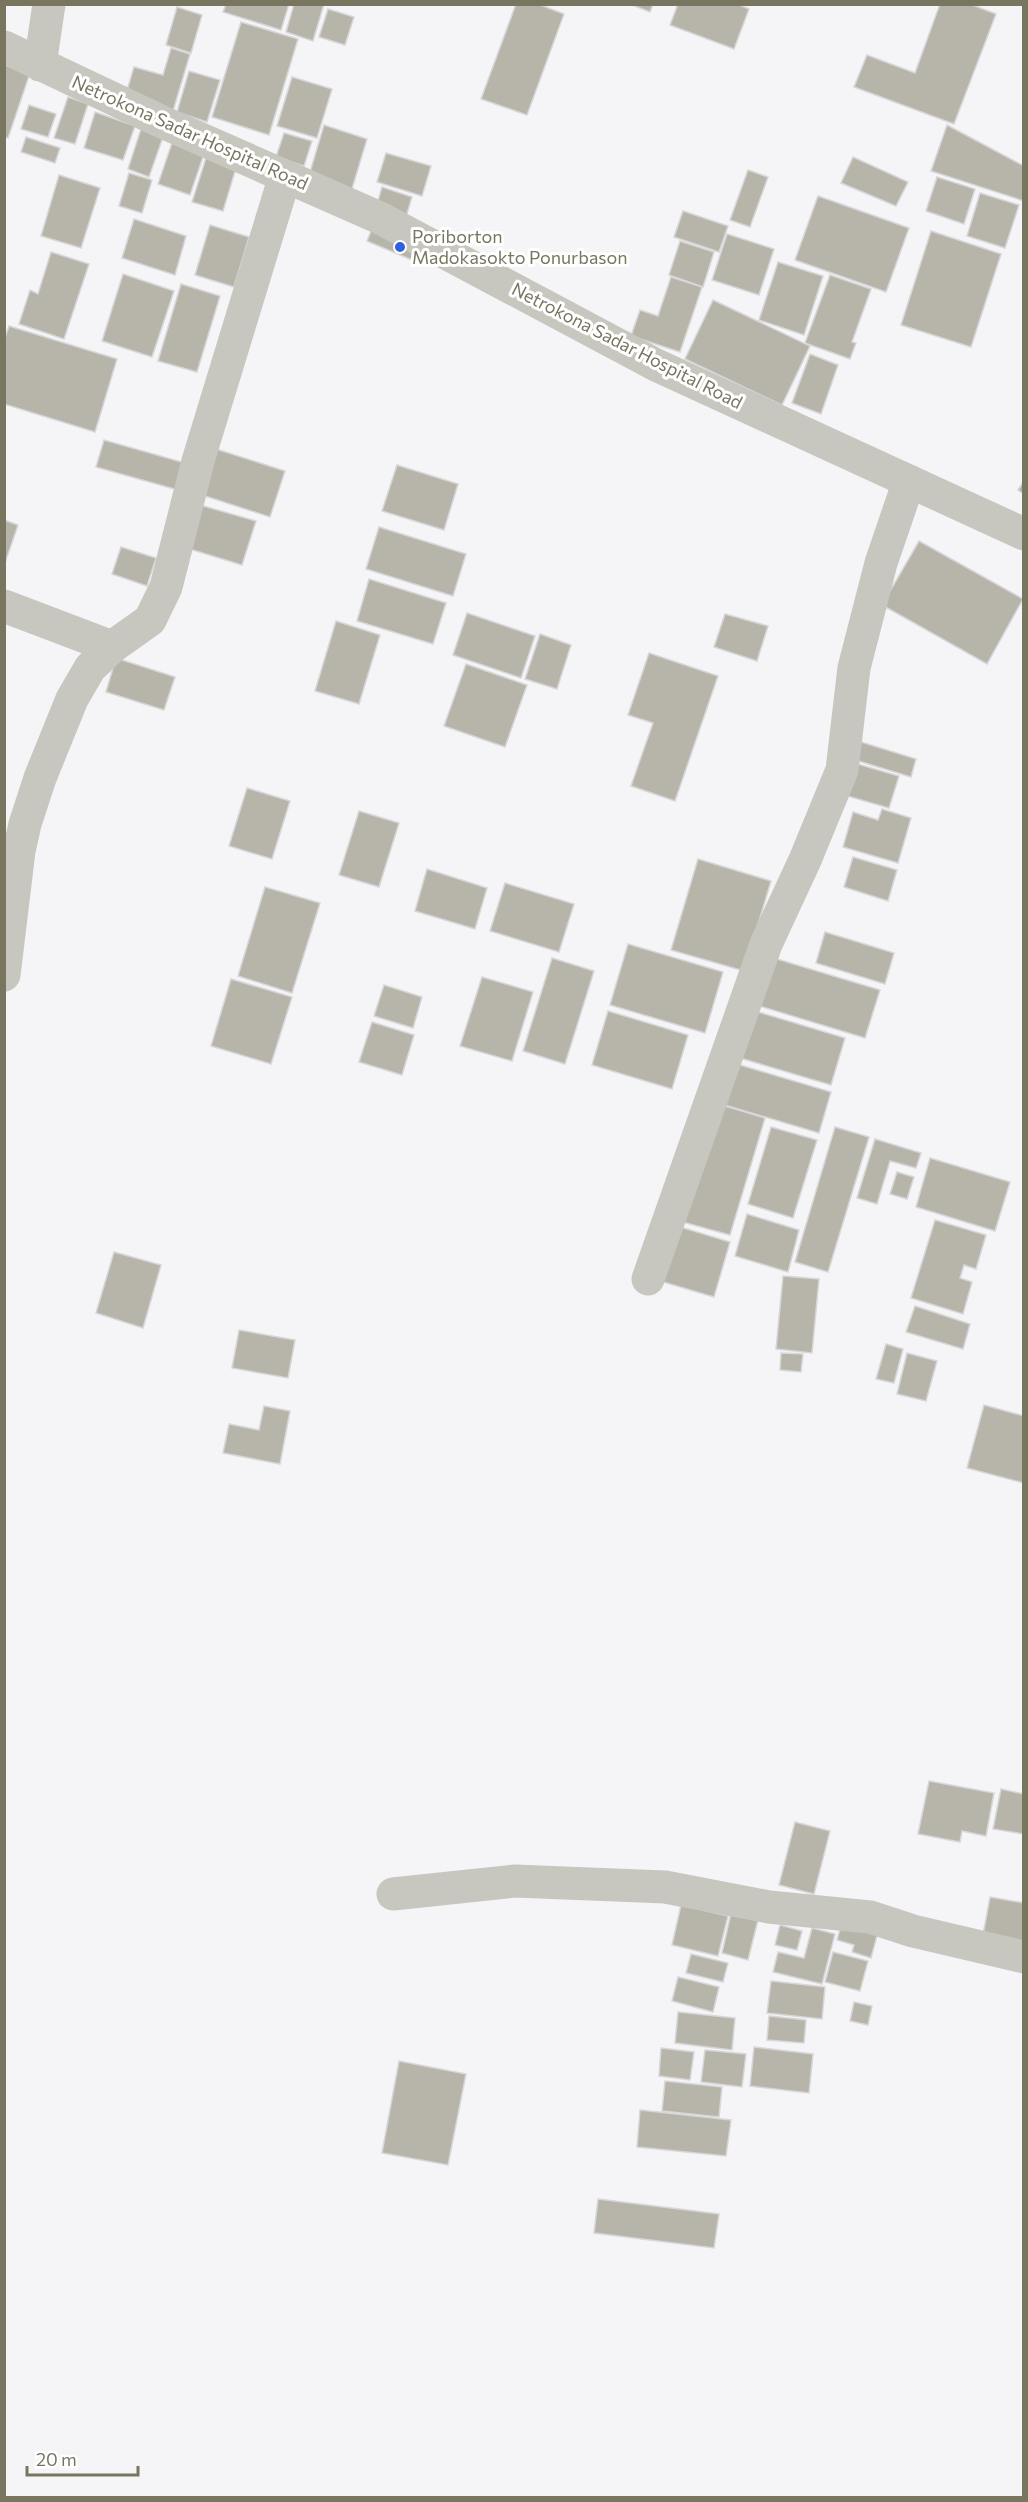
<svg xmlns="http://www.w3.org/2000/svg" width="1028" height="2502" font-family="Commissioner,sans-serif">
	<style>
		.building { fill: #b7b5a9; stroke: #d7d6d8; stroke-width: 1.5 }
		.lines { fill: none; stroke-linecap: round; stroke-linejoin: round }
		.minor { stroke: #c7c7c0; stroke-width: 33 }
		.tertiary { stroke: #c7c7c0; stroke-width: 33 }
		.poi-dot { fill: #3060db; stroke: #fff; stroke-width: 2 }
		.labels { text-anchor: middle; stroke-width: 6; stroke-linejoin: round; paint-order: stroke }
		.street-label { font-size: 18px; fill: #78765e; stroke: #fff }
		.poi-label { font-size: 18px; fill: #78765e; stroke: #fff; text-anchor: start }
	</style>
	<rect width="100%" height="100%" fill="#f5f4f7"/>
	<g class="building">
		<polygon points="226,4 289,4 281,30 223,12"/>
		<polygon points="294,4 324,4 313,41 286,32"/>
		<polygon points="516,4 538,4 564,14 527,115 481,99"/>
		<polygon points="630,4 653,4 650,12"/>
		<polygon points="678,4 737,4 749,9 734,49 670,25"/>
		<polygon points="940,4 970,4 996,14 954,124 854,87 867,55 915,73"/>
		<polygon points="177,7 202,15 191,53 166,45"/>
		<polygon points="328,9 354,17 345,45 319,37"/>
		<polygon points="241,22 298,39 269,135 212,117"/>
		<polygon points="171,48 190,54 173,111 125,97 134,67 163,75"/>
		<polygon points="4,65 30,73 8,138 4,137"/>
		<polygon points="189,71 220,80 207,122 177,112"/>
		<polygon points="292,77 332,89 317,138 277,126"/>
		<polygon points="68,97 88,104 75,144 54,138"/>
		<polygon points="29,105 56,114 48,137 21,129"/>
		<polygon points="95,112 135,126 123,160 84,148"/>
		<polygon points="324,125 367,139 351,192 308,179"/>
		<polygon points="947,125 1024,166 1024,201 931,171"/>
		<polygon points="141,129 163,137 149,177 128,169"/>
		<polygon points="284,133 312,141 304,166 276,157"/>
		<polygon points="26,137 60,148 55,163 21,152"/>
		<polygon points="172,143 204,154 190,195 158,184"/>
		<polygon points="386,153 431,166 422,196 377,182"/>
		<polygon points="853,157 908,182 896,206 841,183"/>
		<polygon points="206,158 236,168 223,211 192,202"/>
		<polygon points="748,170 768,177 750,227 730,220"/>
		<polygon points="129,173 152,180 142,213 119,206"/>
		<polygon points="59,175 100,188 81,248 41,236"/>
		<polygon points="937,177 975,189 964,224 926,211"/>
		<polygon points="382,187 412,197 405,220 375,211"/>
		<polygon points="980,193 1019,205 1005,248 967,236"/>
		<polygon points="818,196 909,228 886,292 795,260"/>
		<polygon points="683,211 728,226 719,252 674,237"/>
		<polygon points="134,219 186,236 175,275 122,258"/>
		<polygon points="374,224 419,242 412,260 367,241"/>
		<polygon points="210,225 249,237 234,287 195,275"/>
		<polygon points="931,231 1001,254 971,347 901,325"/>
		<polygon points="727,234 774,249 759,295 712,280"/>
		<polygon points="680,241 714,252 703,287 669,275"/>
		<polygon points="51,252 89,264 64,339 19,324 30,290 38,294"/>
		<polygon points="778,262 823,276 804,335 759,320"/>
		<polygon points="123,274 174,291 152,357 102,341"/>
		<polygon points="830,275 871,289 852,342 856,343 850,359 805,343"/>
		<polygon points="671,277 702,287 680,352 631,336 640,310 658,316"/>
		<polygon points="181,284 220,296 197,372 158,361"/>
		<polygon points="713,300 810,346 782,405 685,359"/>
		<polygon points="9,326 117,359 95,432 4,404 4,341"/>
		<polygon points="810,354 838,365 821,414 792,403"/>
		<polygon points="104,440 185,463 178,490 96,467"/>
		<polygon points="213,448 285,471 270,517 199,494"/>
		<polygon points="397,465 458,484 444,530 382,511"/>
		<polygon points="1024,481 1024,494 1018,490"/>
		<polygon points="193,503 256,521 242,565 180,546"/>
		<polygon points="4,520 18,525 4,566"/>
		<polygon points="379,527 466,554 453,596 366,569"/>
		<polygon points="919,541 1023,599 987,664 882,605"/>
		<polygon points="121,547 156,558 147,586 112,574"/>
		<polygon points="369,579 446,603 433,644 357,621"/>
		<polygon points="467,613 535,636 521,678 453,655"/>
		<polygon points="725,614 768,626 757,661 714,647"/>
		<polygon points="336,621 380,635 359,704 315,691"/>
		<polygon points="540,634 571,645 557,689 525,679"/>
		<polygon points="649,653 718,676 675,801 631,786 653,723 628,715"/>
		<polygon points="116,658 175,677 164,710 106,692"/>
		<polygon points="466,664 527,685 505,747 444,726"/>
		<polygon points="858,741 916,759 911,777 852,759"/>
		<polygon points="854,763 899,776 889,808 844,795"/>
		<polygon points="247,788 290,801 272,859 229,846"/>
		<polygon points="882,809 911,818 898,863 843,847 853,812 878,820"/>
		<polygon points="359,811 399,823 379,887 339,875"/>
		<polygon points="853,857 897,870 888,901 844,887"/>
		<polygon points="698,859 771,881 744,971 671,950"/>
		<polygon points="427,869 487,888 475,929 415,911"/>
		<polygon points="505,883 574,904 559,952 490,931"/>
		<polygon points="265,887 320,903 292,993 238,976"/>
		<polygon points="825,932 894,953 885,984 816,963"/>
		<polygon points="628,944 723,972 705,1033 610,1005"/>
		<polygon points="767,956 880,990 865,1038 753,1004"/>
		<polygon points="552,958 594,971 565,1064 523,1051"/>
		<polygon points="482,977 533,992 512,1061 460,1046"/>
		<polygon points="231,979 292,997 271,1064 211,1046"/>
		<polygon points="384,985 422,997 413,1028 374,1016"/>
		<polygon points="608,1011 688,1035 672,1089 592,1065"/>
		<polygon points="755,1011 845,1038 831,1085 740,1058"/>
		<polygon points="372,1022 414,1035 402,1075 359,1062"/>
		<polygon points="730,1062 831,1092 819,1133 718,1103"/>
		<polygon points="715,1103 765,1118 730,1235 679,1221"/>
		<polygon points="771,1127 817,1140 793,1218 748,1204"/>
		<polygon points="835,1127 869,1137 828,1272 795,1262"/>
		<polygon points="875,1139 921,1153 916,1168 890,1161 877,1204 857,1198"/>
		<polygon points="930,1158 1010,1182 995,1231 916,1207"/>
		<polygon points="897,1172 914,1177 907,1199 890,1194"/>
		<polygon points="747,1214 799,1230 788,1272 735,1256"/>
		<polygon points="935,1220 986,1235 976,1269 964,1265 960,1278 972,1282 963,1314 911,1298"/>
		<polygon points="677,1226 730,1242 714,1297 660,1281"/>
		<polygon points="114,1252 161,1265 143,1328 96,1313"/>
		<polygon points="783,1276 819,1279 812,1353 776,1349"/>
		<polygon points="915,1306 970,1324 963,1349 906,1332"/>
		<polygon points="239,1330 295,1340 288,1378 232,1368"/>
		<polygon points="886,1344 903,1349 894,1383 876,1379"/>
		<polygon points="781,1353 803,1354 801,1372 780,1370"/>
		<polygon points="907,1353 937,1361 926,1401 897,1394"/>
		<polygon points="984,1405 1024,1416 1024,1483 967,1468"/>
		<polygon points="264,1406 290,1411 280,1464 223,1453 229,1424 259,1430"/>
		<polygon points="929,1781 994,1793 986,1836 962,1831 960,1842 918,1834"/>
		<polygon points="1001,1789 1024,1794 1024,1834 993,1829"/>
		<polygon points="795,1822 830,1831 814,1894 779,1885"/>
		<polygon points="990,1897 1024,1903 1024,1943 983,1935"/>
		<polygon points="681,1905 728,1916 718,1956 672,1945"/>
		<polygon points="732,1909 759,1916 748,1960 722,1953"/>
		<polygon points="842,1922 878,1932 871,1958 852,1952 854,1945 837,1940"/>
		<polygon points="780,1925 802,1931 797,1950 775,1945"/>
		<polygon points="812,1928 835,1934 822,1984 773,1972 778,1952 804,1958"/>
		<polygon points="833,1952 868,1961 860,1991 825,1982"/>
		<polygon points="691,1954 728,1963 723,1982 686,1973"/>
		<polygon points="678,1977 719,1987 713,2012 672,2001"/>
		<polygon points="771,1981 825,1987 822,2019 767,2013"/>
		<polygon points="854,2002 872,2006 868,2025 850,2021"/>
		<polygon points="678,2012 735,2018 732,2050 675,2043"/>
		<polygon points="769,2016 806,2020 804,2043 767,2040"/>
		<polygon points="754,2047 813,2054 809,2093 750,2086"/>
		<polygon points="661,2048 694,2052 690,2080 659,2076"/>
		<polygon points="705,2050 746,2054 742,2087 701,2082"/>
		<polygon points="399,2061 466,2074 448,2165 382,2153"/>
		<polygon points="665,2081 722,2087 719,2117 662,2111"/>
		<polygon points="640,2110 731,2120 726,2156 637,2147"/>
		<polygon points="598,2199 719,2214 714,2248 594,2233"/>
	</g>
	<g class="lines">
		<g class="minor">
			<polyline points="40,65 49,4"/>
			<polyline points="4,606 112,647"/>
			<polyline points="4,975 19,851 25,824 40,778 72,699 90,668 112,647 150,620 166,587 198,461 285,176"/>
			<polyline points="648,1279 766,944 805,860 842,770 854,668 881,563 909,481"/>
			<polyline points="393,1894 515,1881 665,1887 769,1907 870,1917 913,1931 1024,1957"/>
		</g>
		<polyline class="tertiary" points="4,47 160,121 380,218 656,365 1024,534"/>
	</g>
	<circle class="poi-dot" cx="400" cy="247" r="6"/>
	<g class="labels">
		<g class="street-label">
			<text transform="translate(190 133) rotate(24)" y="6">Netrokona Sadar Hospital Road</text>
			<text transform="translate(627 346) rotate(27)" y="6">Netrokona Sadar Hospital Road</text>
		</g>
		<g class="poi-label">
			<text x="412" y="243">Poriborton<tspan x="412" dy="21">Madokasokto Ponurbason</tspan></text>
		</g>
	</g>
	<rect width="1028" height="2502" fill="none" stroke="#78765e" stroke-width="12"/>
	<path d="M27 2466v9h111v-9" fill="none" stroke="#78765e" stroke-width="3"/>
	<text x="36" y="2466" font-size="18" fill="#78765e" stroke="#ffffff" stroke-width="4.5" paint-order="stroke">20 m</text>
</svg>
